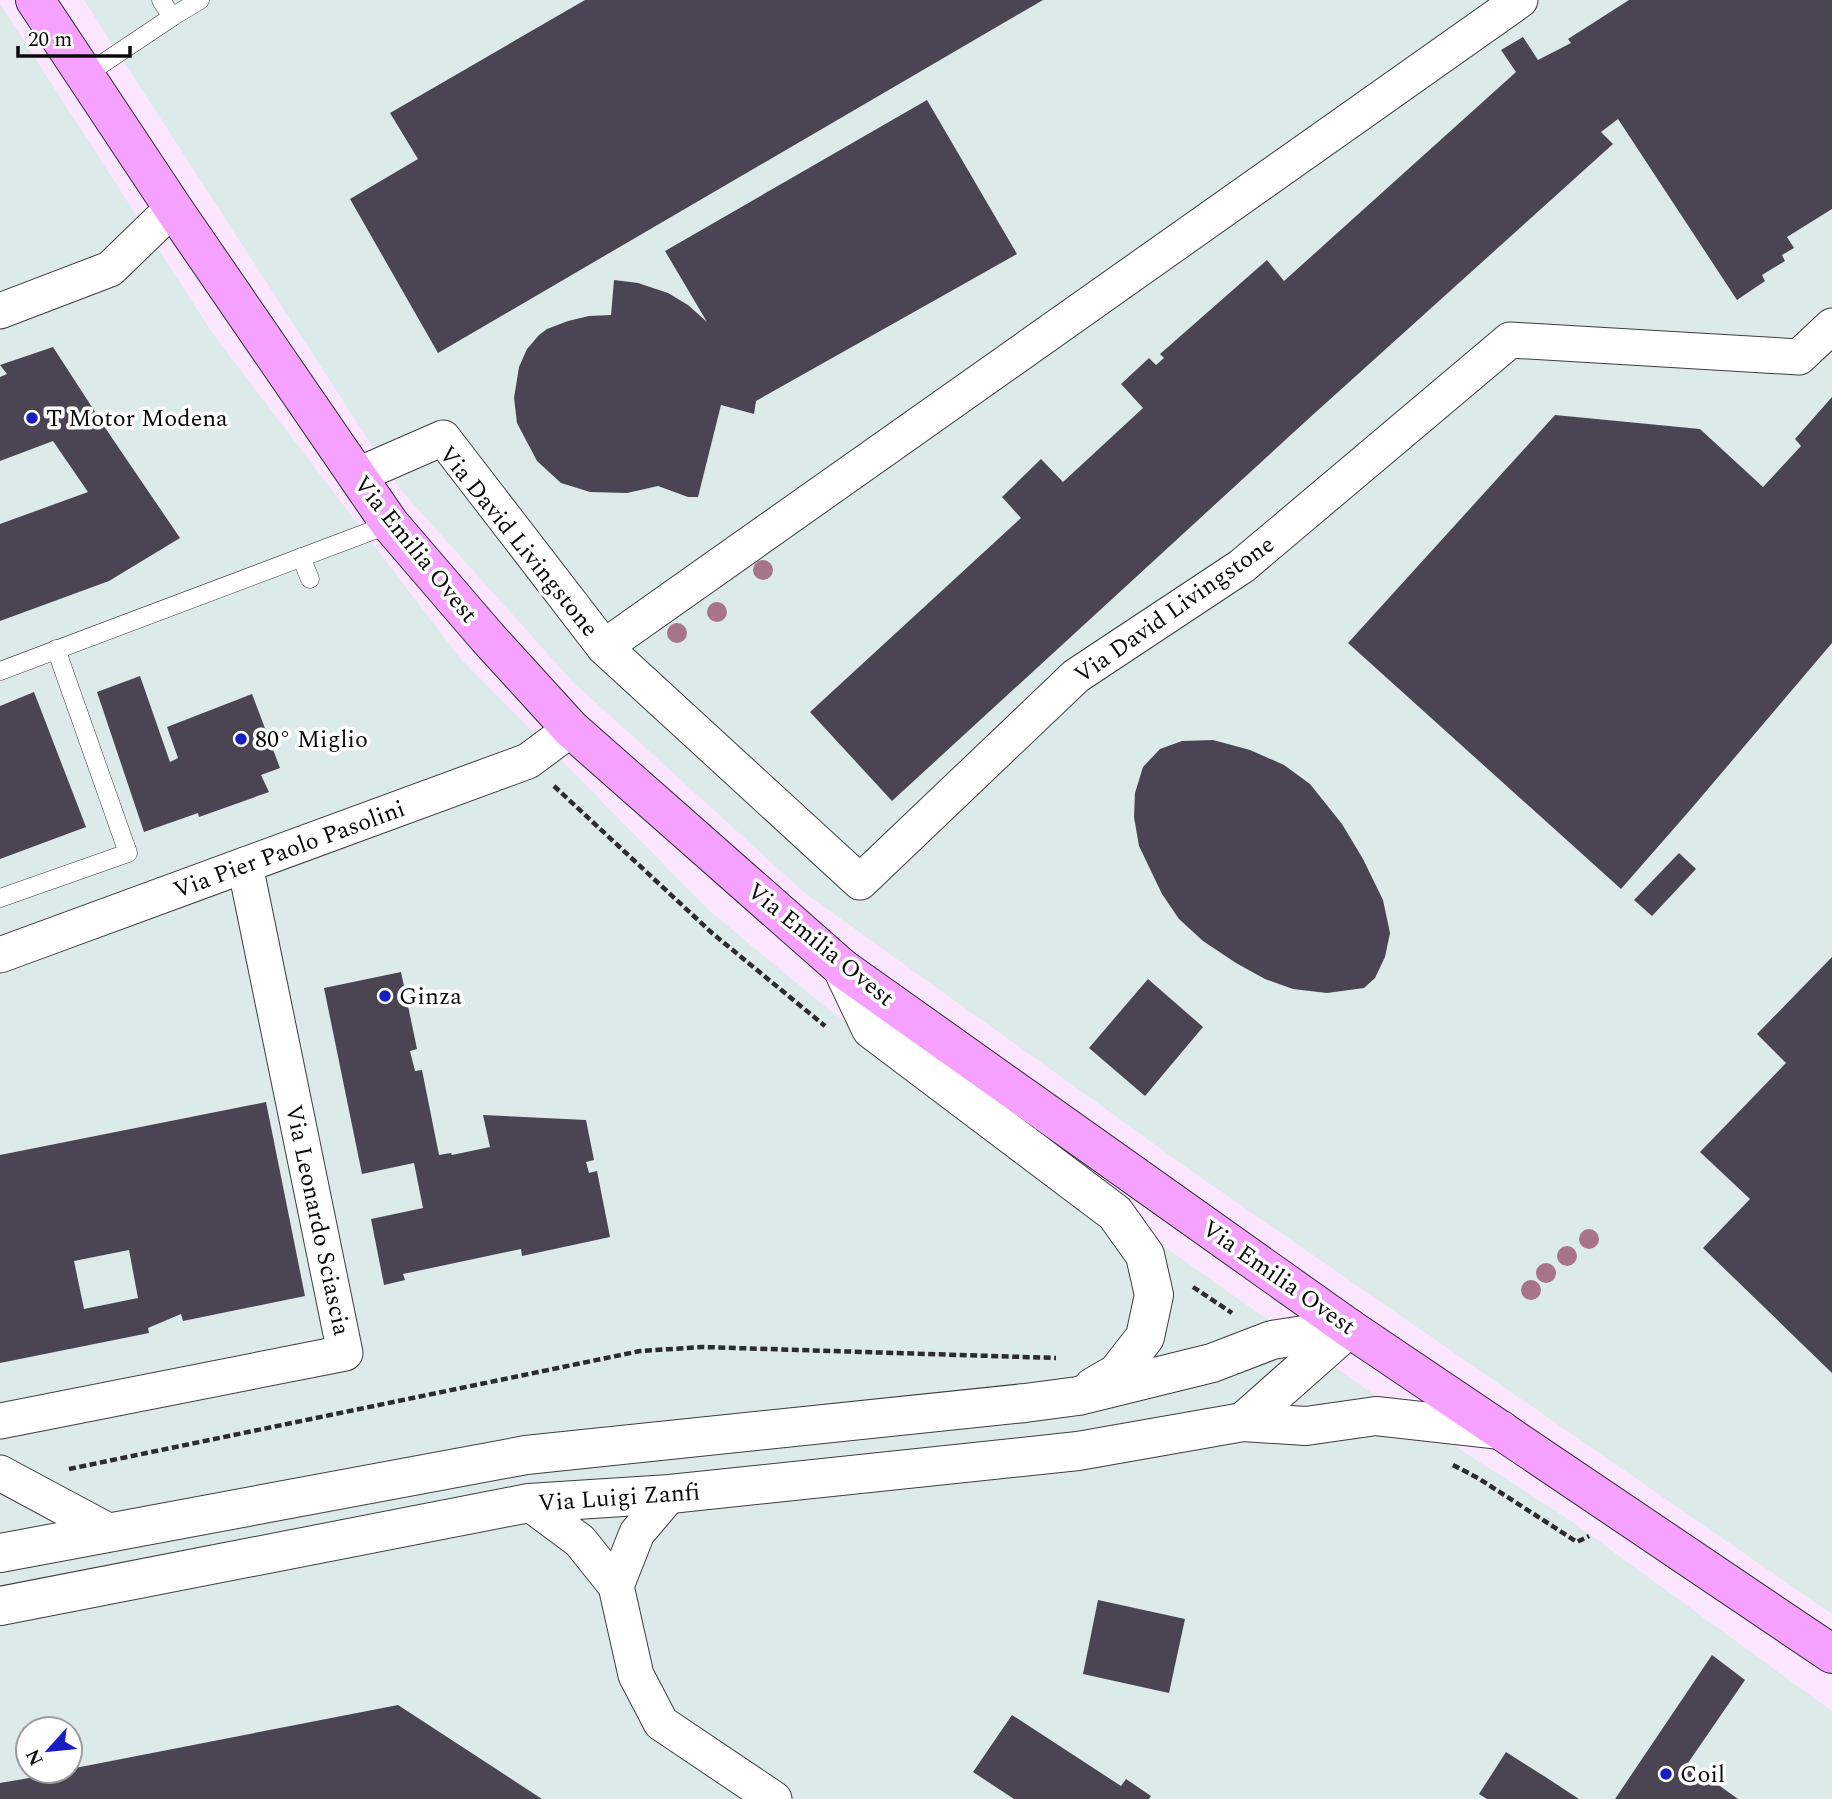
<svg xmlns="http://www.w3.org/2000/svg" width="1832" height="1799" font-family="Spectral,serif">
	<style>
		.industrial { fill: #dceae9; fill-rule: evenodd }
		.building { fill: #4b4553; fill-rule: evenodd }
		.lines { fill: none; stroke-linecap: round; stroke-linejoin: round }
		.service-casing { stroke: #3d3d3d; stroke-width: 19 }
		.minor-casing { stroke: #3d3d3d; stroke-width: 37 }
		.tertiary-casing { stroke: #3d3d3d; stroke-width: 40 }
		.secondary-casing { stroke: #2c2c2c; stroke-width: 40 }
		.path { stroke: #2c2c2c; stroke-width: 4.5; stroke-dasharray: 7 3.5; stroke-linecap: butt }
		.service { stroke: #fff; stroke-width: 18 }
		.minor { stroke: #fff; stroke-width: 35 }
		.tertiary { stroke: #fff; stroke-width: 38 }
		.secondary { stroke: #f6a1ff; stroke-width: 38 }
		.tree { fill: #a87488 }
		.poi-dot { fill: #181ec3; stroke: #fff; stroke-width: 2.5 }
		.labels { text-anchor: middle; stroke-width: 7; stroke-linejoin: round; paint-order: stroke }
		.poi-label { font-size: 24px; fill: #0a0a0a; stroke: #fff; text-anchor: start }
		.street-label { font-size: 24px; fill: #0a0a0a; stroke: #fff }
	</style>
	<rect width="100%" height="100%" fill="#fae6ff"/>
	<g class="industrial">
		<polygon points="84,0 1832,0 1832,1614 1203,1179 805,893 572,681 400,489"/>
		<path d="M0,4L213,334L459,657L711,912L828,1009L1363,1387L1571,1521L1832,1711V1799H0ZM28,1729H70V1771H28Z"/>
	</g>
	<g class="building">
		<polygon points="585,0 1043,0 438,353 350,199 418,159 390,113"/>
		<polygon points="1629,0 1832,0 1832,209 1787,237 1794,248 1782,255 1785,261 1762,275 1765,281 1737,300 1618,119 1601,132 1613,144 1306,421 892,801 810,712 1021,518 1002,497 1041,459 1063,482 1143,408 1121,384 1149,358 1156,365 1164,358 1160,354 1267,260 1284,281 1516,72 1501,50 1523,37 1538,60 1571,43 1568,39"/>
		<polygon points="927,100 1017,254 756,401 754,414 721,405 698,497 688,497 658,486 627,493 590,492 561,483 537,461 517,423 514,398 519,367 527,349 539,335 547,329 568,321 589,316 611,315 614,280 638,283 668,293 688,305 707,322 665,251"/>
		<polygon points="53,347 112,438 180,538 109,581 0,621 0,524 88,492 53,441 0,461 0,377 7,374 0,365"/>
		<polygon points="1832,397 1832,643 1691,809 1621,889 1348,643 1555,415 1700,429 1763,487 1801,446 1795,439"/>
		<polygon points="140,676 170,762 178,758 167,727 252,694 280,768 261,775 269,792 199,817 198,813 144,832 97,692"/>
		<polygon points="34,692 86,827 0,859 0,706"/>
		<polygon points="1213,740 1250,750 1284,765 1310,784 1342,824 1363,859 1383,900 1390,933 1385,957 1375,978 1364,988 1327,993 1293,989 1265,979 1236,963 1203,941 1179,919 1162,894 1139,846 1134,817 1135,793 1143,767 1160,749 1182,741"/>
		<polygon points="1679,853 1696,869 1652,916 1634,900"/>
		<polygon points="1832,957 1832,1373 1703,1248 1750,1199 1700,1152 1786,1063 1757,1034"/>
		<polygon points="401,972 417,1049 410,1051 415,1071 422,1070 439,1155 451,1153 452,1155 490,1147 483,1115 586,1120 594,1160 586,1162 589,1173 597,1171 610,1237 522,1256 521,1249 403,1274 405,1280 384,1285 371,1219 423,1208 414,1163 362,1174 324,988"/>
		<polygon points="1148,979 1203,1027 1145,1096 1089,1048"/>
		<path d="M266,1102L305,1296L183,1321L181,1314L148,1328L149,1333L0,1363V1155ZM129,1250L138,1298L84,1309L74,1261Z"/>
		<polygon points="1098,1600 1185,1619 1169,1693 1083,1674"/>
		<polygon points="1712,1655 1745,1680 1688,1763 1738,1799 1615,1799"/>
		<polygon points="398,1705 542,1799 0,1799 0,1783 70,1771 70,1769"/>
		<polygon points="1012,1715 1121,1786 1126,1779 1151,1796 1149,1799 1014,1799 973,1772"/>
		<polygon points="1506,1752 1547,1778 1579,1799 1487,1799 1479,1794"/>
	</g>
	<g class="lines">
		<defs>
			<g id="service">
				<polyline points="172,17 200,0"/>
				<polyline points="84,76 172,17 161,0"/>
				<polyline points="301,557 310,579"/>
				<polyline points="0,671 390,524"/>
				<polyline points="0,898 128,853 56,649"/>
			</g>
			<g id="minor">
				<polyline points="0,311 110,269 173,208"/>
				<polyline points="356,476 443,438 604,647 860,882 1076,676 1242,566 1510,340 1799,357 1832,326"/>
				<polyline points="604,647 1520,0"/>
				<polyline points="0,955 528,761 571,729"/>
				<polyline points="0,1421 345,1353 245,865"/>
				<polyline points="0,1473 110,1532"/>
				<polyline points="529,1503 580,1541 616,1586 636,1675 661,1723 774,1799"/>
				<polyline points="616,1586 637,1533 670,1494"/>
			</g>
			<g id="tertiary">
				<polyline points="842,968 871,1029 1115,1213 1145,1255 1154,1295 1145,1337 1117,1373 1093,1387"/>
				<polyline points="1243,1422 1349,1328"/>
				<polyline points="0,1553 526,1455 1025,1403 1078,1396 1212,1363 1272,1340 1349,1328"/>
				<polyline points="0,1606 529,1503 670,1494 1078,1451 1243,1422 1306,1426 1376,1416 1501,1430"/>
			</g>
			<polyline id="secondary" points="35,0 173,208 390,524 488,638 571,729 842,968 1349,1328 1832,1654"/>
		</defs>
		<use href="#service" class="service-casing"/>
		<use href="#minor" class="minor-casing"/>
		<use href="#tertiary" class="tertiary-casing"/>
		<use href="#secondary" class="secondary-casing"/>
		<g class="path">
			<polyline points="554,786 712,933 825,1026"/>
			<polyline points="1193,1287 1232,1313"/>
			<polyline points="1453,1465 1478,1478 1577,1542 1589,1536"/>
			<polyline points="69,1469 640,1351 703,1347 1056,1358"/>
		</g>
		<use href="#service" class="service"/>
		<use href="#minor" class="minor"/>
		<use href="#tertiary" class="tertiary"/>
		<use href="#secondary" class="secondary"/>
	</g>
	<g class="tree">
		<circle cx="763" cy="570" r="10"/>
		<circle cx="717" cy="612" r="10"/>
		<circle cx="677" cy="633" r="10"/>
		<circle cx="1589" cy="1239" r="10"/>
		<circle cx="1567" cy="1256" r="10"/>
		<circle cx="1546" cy="1273" r="10"/>
		<circle cx="1531" cy="1290" r="10"/>
	</g>
	<g class="poi-dot">
		<circle cx="32" cy="418" r="7"/>
		<circle cx="241" cy="739" r="7"/>
		<circle cx="385" cy="996" r="7"/>
		<circle cx="1666" cy="1774" r="7"/>
	</g>
	<g class="labels">
		<g class="poi-label">
			<text x="46" y="426">T Motor Modena</text>
			<text x="255" y="747">80° Miglio</text>
			<text x="399" y="1004">Ginza</text>
			<text x="1680" y="1782">Coil</text>
		</g>
		<g class="street-label">
			<text transform="translate(519 541) rotate(51)" y="8">Via David Livingstone</text>
			<text transform="translate(416 549) rotate(51)" y="8">Via Emilia Ovest</text>
			<text transform="translate(1174 609) rotate(-35)" y="8">Via David Livingstone</text>
			<text transform="translate(289 849) rotate(-20)" y="8">Via Pier Paolo Pasolini</text>
			<text transform="translate(821 944) rotate(39)" y="8">Via Emilia Ovest</text>
			<text transform="translate(318 1220) rotate(78)" y="8">Via Leonardo Sciascia</text>
			<text transform="translate(1279 1277) rotate(35)" y="8">Via Emilia Ovest</text>
			<text transform="translate(619 1497) rotate(-4)" y="8">Via Luigi Zanfi</text>
		</g>
	</g>
	<g transform="translate(49 1750) rotate(243)"><circle r="33" fill="#ffffff" stroke="#9d9d9d" stroke-width="2"/>
	<path d="M0-5L12 26L0 18L-12 26Z" fill="#181ec3"/>
	<text y="-10" font-size="19" font-weight="bold" text-anchor="middle" fill="#0a0a0a">N</text>
	</g>
	<path d="M18 46v10h112v-10" fill="none" stroke="#0a0a0a" stroke-width="3.5"/>
	<text x="28" y="46" font-size="21" fill="#0a0a0a" stroke="#ffffff" stroke-width="5" paint-order="stroke">20 m</text>
</svg>
